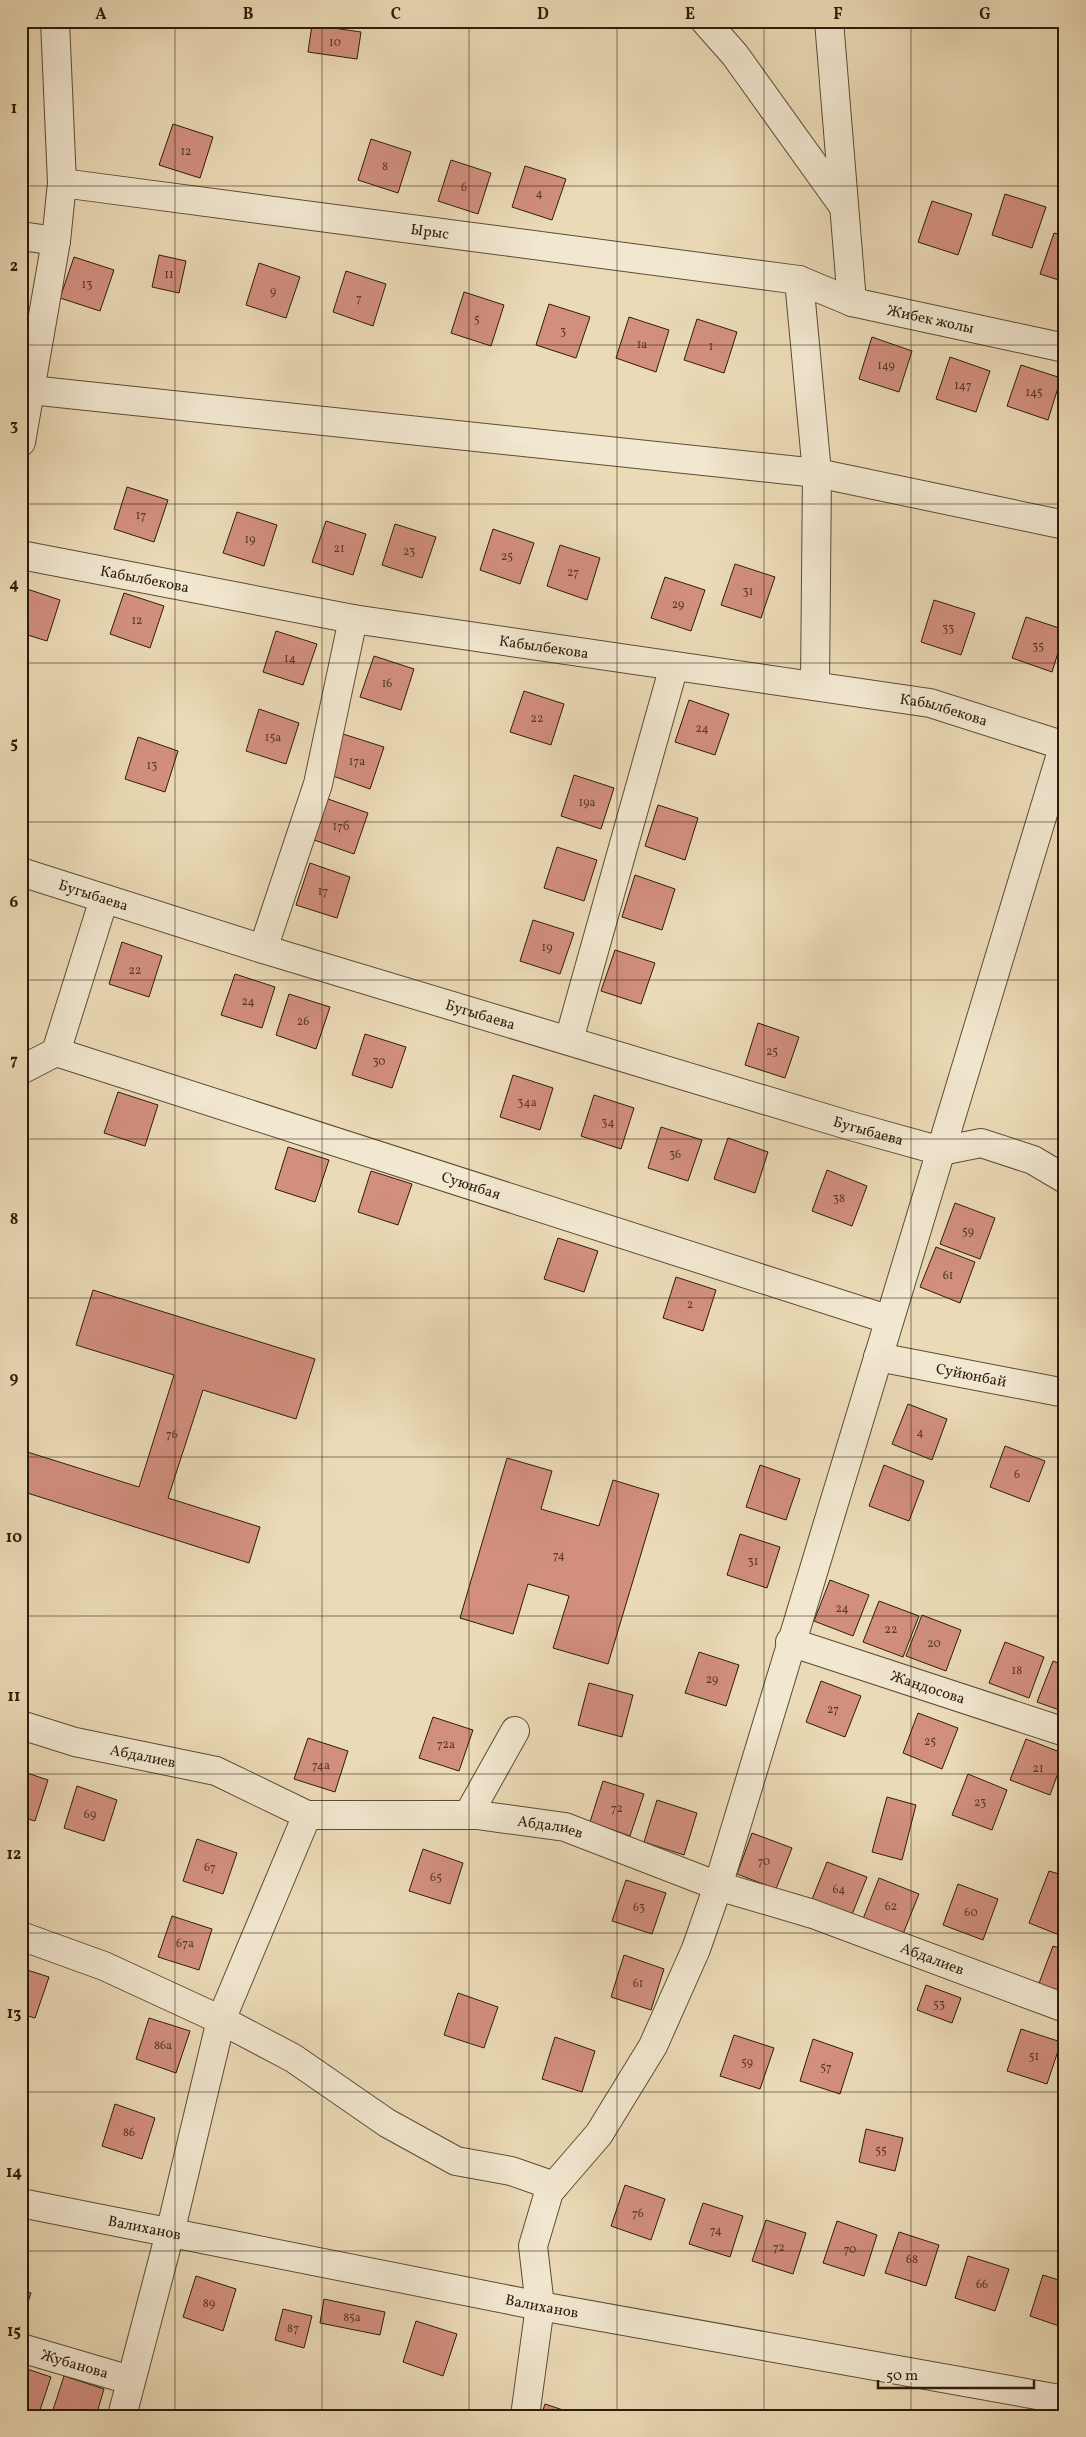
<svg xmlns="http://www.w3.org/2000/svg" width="1086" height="2437" font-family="Vollkorn,serif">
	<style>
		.building { fill: #d28f7e; stroke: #2d1d0a }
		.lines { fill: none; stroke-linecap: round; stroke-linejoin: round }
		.minor-casing { stroke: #5c4c35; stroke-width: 30 }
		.minor { stroke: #f2e7d0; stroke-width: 28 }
		.grid { fill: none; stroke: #2d1d0a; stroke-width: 1; stroke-opacity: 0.55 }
		.labels { text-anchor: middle; stroke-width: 4; stroke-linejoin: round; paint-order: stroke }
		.number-label { font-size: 12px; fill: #563a27 }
		.street-label { font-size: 15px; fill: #2d1d0a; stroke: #f2e7d0 }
		.neatline { fill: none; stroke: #2d1d0a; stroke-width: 2 }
		.grid-label { font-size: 16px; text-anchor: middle; font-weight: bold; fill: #2d1d0a }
	</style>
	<rect width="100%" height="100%" fill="#ebdab6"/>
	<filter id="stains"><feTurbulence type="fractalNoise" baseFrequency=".004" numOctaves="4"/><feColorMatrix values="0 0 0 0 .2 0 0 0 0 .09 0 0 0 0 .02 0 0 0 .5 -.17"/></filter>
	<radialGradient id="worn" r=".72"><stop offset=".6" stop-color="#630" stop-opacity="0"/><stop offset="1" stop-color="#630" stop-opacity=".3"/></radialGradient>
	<g class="building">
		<polygon points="312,25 361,32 357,59 308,52"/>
		<polygon points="173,124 213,137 200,178 159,165"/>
		<polygon points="371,139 411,152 398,193 358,180"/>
		<polygon points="451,160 491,173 478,214 438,201"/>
		<polygon points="525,166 566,179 552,220 512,207"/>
		<polygon points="1005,194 1046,207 1032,248 992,235"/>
		<polygon points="932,201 972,214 958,255 918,242"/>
		<polygon points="1054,233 1065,236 1065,282 1040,274"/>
		<polygon points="159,255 186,261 179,293 152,287"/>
		<polygon points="74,257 114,270 100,311 60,298"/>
		<polygon points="259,263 300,277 286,318 246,305"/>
		<polygon points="346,271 386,284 373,326 333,312"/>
		<polygon points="464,292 504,305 491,346 451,333"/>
		<polygon points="549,304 590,317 576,358 536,345"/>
		<polygon points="629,317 669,330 656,372 616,358"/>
		<polygon points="697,319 737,332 724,373 684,360"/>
		<polygon points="872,337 912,351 899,392 859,379"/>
		<polygon points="950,357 990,371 976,412 936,399"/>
		<polygon points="1021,365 1061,378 1048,420 1007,406"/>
		<polygon points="127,487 168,500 154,542 114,529"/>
		<polygon points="237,512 277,525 264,566 223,553"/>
		<polygon points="326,521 366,534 353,575 312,562"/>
		<polygon points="395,524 436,537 422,578 382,565"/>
		<polygon points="493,529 534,543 520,584 480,570"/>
		<polygon points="560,545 600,558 587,600 547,586"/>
		<polygon points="735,564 775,577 761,618 721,605"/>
		<polygon points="665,577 705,590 691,631 651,618"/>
		<polygon points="21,587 60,600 47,641 21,633"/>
		<polygon points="124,593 164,606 150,648 110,634"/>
		<polygon points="934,600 975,613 961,655 921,642"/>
		<polygon points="1026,617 1065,630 1052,672 1012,658"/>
		<polygon points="276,631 317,644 303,685 263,672"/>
		<polygon points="374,656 414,669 401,710 360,697"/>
		<polygon points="524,691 564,704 551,745 510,732"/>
		<polygon points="689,700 729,714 715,755 675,742"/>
		<polygon points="259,709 299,723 286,764 246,751"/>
		<polygon points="343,734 384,747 370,789 330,775"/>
		<polygon points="138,737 178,751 165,792 125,779"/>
		<polygon points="574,775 614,788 601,829 561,816"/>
		<polygon points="328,799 368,813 354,854 314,840"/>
		<polygon points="658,805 698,818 685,860 645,846"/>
		<polygon points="557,847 597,860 584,901 544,888"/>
		<polygon points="310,863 350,877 337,918 296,905"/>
		<polygon points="635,875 675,889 662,930 622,917"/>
		<polygon points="533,920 574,933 560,974 520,961"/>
		<polygon points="122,942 162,956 149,997 109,984"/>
		<polygon points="615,950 655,963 641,1004 601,991"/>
		<polygon points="21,963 25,965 21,977"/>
		<polygon points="235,974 275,987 262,1028 221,1015"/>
		<polygon points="289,994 330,1007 316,1049 276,1035"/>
		<polygon points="758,1023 799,1037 785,1078 745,1065"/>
		<polygon points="365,1034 406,1047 392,1088 352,1075"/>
		<polygon points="513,1075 553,1088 540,1130 500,1117"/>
		<polygon points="118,1092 158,1105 145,1146 104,1133"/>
		<polygon points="594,1095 634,1108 621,1149 581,1136"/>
		<polygon points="661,1127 702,1140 688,1181 648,1168"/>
		<polygon points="728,1138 768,1152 755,1193 714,1179"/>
		<polygon points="288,1147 329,1160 315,1202 275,1189"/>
		<polygon points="827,1170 867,1186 852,1226 812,1211"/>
		<polygon points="371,1171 412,1184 398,1225 358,1212"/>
		<polygon points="955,1203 995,1218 980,1259 940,1244"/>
		<polygon points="558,1238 598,1251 584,1292 544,1279"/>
		<polygon points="936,1247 975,1262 960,1303 920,1287"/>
		<polygon points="676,1277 716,1290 703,1331 663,1318"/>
		<polygon points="93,1290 315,1359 296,1419 203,1390 168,1498 260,1527 249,1563 21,1491 21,1450 139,1487 174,1375 76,1345"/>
		<polygon points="908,1404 947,1419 932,1460 892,1444"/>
		<polygon points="1005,1446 1045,1461 1029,1502 990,1487"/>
		<polygon points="507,1458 552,1471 541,1509 599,1526 613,1480 659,1494 608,1664 553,1648 569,1596 528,1584 513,1634 460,1618"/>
		<polygon points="760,1465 800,1479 786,1520 746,1507"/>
		<polygon points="884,1465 924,1481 909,1521 869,1506"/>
		<polygon points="740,1534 780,1547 767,1588 727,1575"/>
		<polygon points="830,1580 869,1595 853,1636 814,1621"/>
		<polygon points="879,1601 919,1616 903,1657 863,1642"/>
		<polygon points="922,1615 961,1630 946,1671 906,1656"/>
		<polygon points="1005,1642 1044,1657 1029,1698 989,1683"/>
		<polygon points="699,1652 739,1665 726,1706 685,1693"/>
		<polygon points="1053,1661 1065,1666 1065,1712 1037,1702"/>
		<polygon points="821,1681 861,1696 845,1737 806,1722"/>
		<polygon points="589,1683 633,1695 622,1737 578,1725"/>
		<polygon points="918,1713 958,1728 942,1769 903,1753"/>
		<polygon points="433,1717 473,1730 459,1771 419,1758"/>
		<polygon points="308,1738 348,1751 335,1792 294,1779"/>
		<polygon points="1026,1739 1065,1754 1050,1795 1010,1780"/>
		<polygon points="21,1771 48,1780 35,1821 21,1817"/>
		<polygon points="968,1774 1007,1790 992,1830 952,1815"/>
		<polygon points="603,1781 644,1794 630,1836 590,1822"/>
		<polygon points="77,1786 117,1800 104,1841 64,1828"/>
		<polygon points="887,1797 916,1805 902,1860 872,1852"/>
		<polygon points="657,1800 697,1813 684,1855 644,1842"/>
		<polygon points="752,1833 792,1848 776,1889 737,1874"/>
		<polygon points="197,1839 237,1853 223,1894 183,1881"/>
		<polygon points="423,1849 463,1863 450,1904 409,1891"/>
		<polygon points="827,1862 867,1877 851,1917 811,1902"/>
		<polygon points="1049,1871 1065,1876 1065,1928 1062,1936 1029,1923"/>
		<polygon points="879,1878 919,1894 903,1934 863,1919"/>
		<polygon points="626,1880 666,1893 652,1934 612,1921"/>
		<polygon points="958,1884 998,1899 983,1940 943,1925"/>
		<polygon points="172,1916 212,1929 199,1970 158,1957"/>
		<polygon points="1053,1946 1065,1950 1065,1997 1038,1986"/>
		<polygon points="624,1955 664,1969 651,2010 611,1997"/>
		<polygon points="21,1968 49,1977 35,2018 21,2014"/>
		<polygon points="926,1985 961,1998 952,2023 917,2010"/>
		<polygon points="458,1993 498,2007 484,2048 444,2035"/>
		<polygon points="149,2018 190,2031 176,2073 136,2059"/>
		<polygon points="1021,2029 1061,2042 1047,2084 1007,2071"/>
		<polygon points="734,2035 774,2048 760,2089 720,2076"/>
		<polygon points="555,2037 595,2051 582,2092 542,2079"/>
		<polygon points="813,2039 853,2053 840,2094 800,2081"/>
		<polygon points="115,2104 155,2118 142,2159 102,2146"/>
		<polygon points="866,2129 903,2138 895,2171 859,2162"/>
		<polygon points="625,2185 665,2199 651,2240 611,2226"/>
		<polygon points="703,2203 743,2216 730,2257 689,2244"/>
		<polygon points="766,2220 806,2233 793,2274 752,2261"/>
		<polygon points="837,2221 877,2235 864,2276 823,2263"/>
		<polygon points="899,2232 939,2245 926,2286 885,2273"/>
		<polygon points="968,2256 1009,2269 995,2311 955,2298"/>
		<polygon points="1043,2275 1065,2282 1065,2328 1030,2316"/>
		<polygon points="196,2276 236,2289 223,2331 183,2317"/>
		<polygon points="21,2290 31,2293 21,2324"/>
		<polygon points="324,2299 385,2312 380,2335 320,2323"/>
		<polygon points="283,2309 312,2316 304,2348 275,2340"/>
		<polygon points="416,2321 457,2334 443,2376 403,2362"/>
		<polygon points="21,2367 51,2377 38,2416 21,2413"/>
		<polygon points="64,2376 104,2389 96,2416 51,2416"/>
		<polygon points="545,2404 581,2416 541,2416"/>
	</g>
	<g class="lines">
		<defs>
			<g id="minor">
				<polyline points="705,21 735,55 844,207"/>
				<polyline points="829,21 852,302"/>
				<path id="s1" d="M62,183L799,280L852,302L1065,348"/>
				<polyline points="21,236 56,241"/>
				<polyline points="799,280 817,473 815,684"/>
				<polyline points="21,389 817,473 1065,525"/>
				<polyline points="21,442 56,241 62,183 55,21"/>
				<path id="s2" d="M21,555L353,619L930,703L1065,746"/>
				<path id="s3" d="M21,872L263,949L851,1126L941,1151L981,1143L1033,1160L1065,1179"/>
				<polyline points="263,949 318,784 353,619"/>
				<polyline points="569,1040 674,666"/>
				<path id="s4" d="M56,1052L887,1319"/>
				<polyline points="21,1070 56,1052 104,899"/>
				<path id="s5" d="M878,1357L1065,1393"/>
				<path id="s6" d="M790,1642L1065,1732"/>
				<path id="s7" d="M21,1725L75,1742L216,1771L307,1815H477L565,1827L718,1886L813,1914L1065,2008"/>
				<polyline points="468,1815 515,1731"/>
				<polyline points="21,1936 104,1966 221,2020 293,2058 387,2123 456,2161 511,2171 554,2186"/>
				<path id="s8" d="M21,2203L540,2306L1065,2400"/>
				<path id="s9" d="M21,2348L130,2380"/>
				<polyline points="122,2416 170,2233 221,2020 307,1815"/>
				<path d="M525,2416L540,2306L533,2246L549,2192L599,2134L653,2046L696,1949L718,1886C832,1504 950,1123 1065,741"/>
			</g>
		</defs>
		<use href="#minor" class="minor-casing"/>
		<use href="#minor" class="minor"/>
	</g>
	<path class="grid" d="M175,21V2416M322,21V2416M469,21V2416M617,21V2416M764,21V2416M911,21V2416M21,186H1065M21,345H1065M21,504H1065M21,663H1065M21,822H1065M21,980H1065M21,1139H1065M21,1298H1065M21,1457H1065M21,1616H1065M21,1774H1065M21,1933H1065M21,2092H1065M21,2251H1065"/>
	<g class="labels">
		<g class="number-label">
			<text x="335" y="46">10</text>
			<text x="186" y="155">12</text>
			<text x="385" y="170">8</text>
			<text x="464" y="191">6</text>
			<text x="539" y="197">4</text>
			<text x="169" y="278">11</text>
			<text x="87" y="288">13</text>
			<text x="273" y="295">9</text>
			<text x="359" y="302">7</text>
			<text x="477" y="323">5</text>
			<text x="563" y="335">3</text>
			<text x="642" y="348">1а</text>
			<text x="711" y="350">1</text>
			<text x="886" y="369">149</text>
			<text x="963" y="389">147</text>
			<text x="1034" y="396">145</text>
			<text x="141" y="519">17</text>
			<text x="250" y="543">19</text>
			<text x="339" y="552">21</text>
			<text x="409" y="555">23</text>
			<text x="507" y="560">25</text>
			<text x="573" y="576">27</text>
			<text x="748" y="595">31</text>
			<text x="678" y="608">29</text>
			<text x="137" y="624">12</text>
			<text x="948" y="632">33</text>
			<text x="1038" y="650">35</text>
			<text x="290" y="662">14</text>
			<text x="387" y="687">16</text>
			<text x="537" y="722">22</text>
			<text x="702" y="732">24</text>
			<text x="273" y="741">15а</text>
			<text x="357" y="765">17а</text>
			<text x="152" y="769">13</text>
			<text x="587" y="806">19а</text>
			<text x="341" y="830">17б</text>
			<text x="323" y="895">17</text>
			<text x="547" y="951">19</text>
			<text x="135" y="974">22</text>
			<text x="248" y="1005">24</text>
			<text x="303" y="1025">26</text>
			<text x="772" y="1055">25</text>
			<text x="379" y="1065">30</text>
			<text x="527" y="1106">34а</text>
			<text x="608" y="1126">34</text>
			<text x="675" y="1158">36</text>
			<text x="839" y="1202">38</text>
			<text x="968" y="1235">59</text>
			<text x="948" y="1279">61</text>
			<text x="690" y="1308">2</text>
			<text x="920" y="1436">4</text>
			<text x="172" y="1438">76</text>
			<text x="1017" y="1478">6</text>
			<text x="559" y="1559">74</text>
			<text x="753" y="1565">31</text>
			<text x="842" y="1612">24</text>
			<text x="891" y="1633">22</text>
			<text x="934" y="1647">20</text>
			<text x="1017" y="1674">18</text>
			<text x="712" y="1683">29</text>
			<text x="833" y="1713">27</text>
			<text x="930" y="1745">25</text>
			<text x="446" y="1748">72а</text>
			<text x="321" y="1769">74а</text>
			<text x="1038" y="1772">21</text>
			<text x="980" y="1806">23</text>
			<text x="617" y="1812">72</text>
			<text x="90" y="1818">69</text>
			<text x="764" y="1865">70</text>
			<text x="210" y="1871">67</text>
			<text x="436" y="1881">65</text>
			<text x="839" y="1893">64</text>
			<text x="891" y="1910">62</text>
			<text x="639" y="1911">63</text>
			<text x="971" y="1916">60</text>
			<text x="185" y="1947">67а</text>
			<text x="638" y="1987">61</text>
			<text x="939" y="2008">53</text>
			<text x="163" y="2049">86а</text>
			<text x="1034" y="2060">51</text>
			<text x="747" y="2066">59</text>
			<text x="826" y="2071">57</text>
			<text x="129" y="2136">86</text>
			<text x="881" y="2154">55</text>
			<text x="638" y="2217">76</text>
			<text x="716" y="2234">74</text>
			<text x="779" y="2251">72</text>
			<text x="850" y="2253">70</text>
			<text x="912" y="2263">68</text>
			<text x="982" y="2288">66</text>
			<text x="209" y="2307">89</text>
			<text x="352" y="2321">85а</text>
			<text x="293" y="2332">87</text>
		</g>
		<g class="street-label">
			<text dy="5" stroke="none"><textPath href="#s1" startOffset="371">Ырыс</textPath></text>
			<text dy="5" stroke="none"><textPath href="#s1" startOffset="881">Жибек жолы</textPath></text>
			<text dy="5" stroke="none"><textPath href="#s2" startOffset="126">Кабылбекова</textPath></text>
			<text dy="5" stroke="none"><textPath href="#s2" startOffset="531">Кабылбекова</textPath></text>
			<text dy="5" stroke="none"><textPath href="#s2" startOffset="936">Кабылбекова</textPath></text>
			<text dy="5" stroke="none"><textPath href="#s3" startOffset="76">Бугыбаева</textPath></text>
			<text dy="5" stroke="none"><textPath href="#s3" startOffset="481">Бугыбаева</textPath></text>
			<text dy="5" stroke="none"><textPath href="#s3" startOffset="886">Бугыбаева</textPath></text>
			<text dy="5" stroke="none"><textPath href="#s4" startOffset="436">Суюнбая</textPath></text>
			<text dy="5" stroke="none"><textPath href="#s5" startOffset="95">Суйюнбай</textPath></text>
			<text dy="5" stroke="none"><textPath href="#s6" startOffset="145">Жандосова</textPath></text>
			<text dy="5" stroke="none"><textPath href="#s7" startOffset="126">Абдалиев</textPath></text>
			<text dy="5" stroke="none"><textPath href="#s7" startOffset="546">Абдалиев</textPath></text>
			<text dy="5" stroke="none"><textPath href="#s7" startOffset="951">Абдалиев</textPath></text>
			<text dy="5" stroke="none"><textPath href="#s8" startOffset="126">Валиханов</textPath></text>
			<text dy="5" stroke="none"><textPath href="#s8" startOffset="531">Валиханов</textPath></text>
			<text dy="5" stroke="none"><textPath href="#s9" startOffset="56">Жубанова</textPath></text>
		</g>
	</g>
	<rect width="1086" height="2437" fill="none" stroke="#ebdab6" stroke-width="55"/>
	<path d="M878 2380v8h156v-8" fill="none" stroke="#2d1d0a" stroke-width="2.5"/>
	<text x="886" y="2380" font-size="15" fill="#2d1d0a" stroke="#f2e7d0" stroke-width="4" paint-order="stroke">50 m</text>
	<rect x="28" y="28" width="1030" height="2382" class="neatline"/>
	<g class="grid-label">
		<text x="101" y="19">A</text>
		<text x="248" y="19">B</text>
		<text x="396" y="19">C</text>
		<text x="543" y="19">D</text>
		<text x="690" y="19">E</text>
		<text x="838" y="19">F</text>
		<text x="985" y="19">G</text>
		<text x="14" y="113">1</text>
		<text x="14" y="271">2</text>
		<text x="14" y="430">3</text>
		<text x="14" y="589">4</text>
		<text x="14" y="748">5</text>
		<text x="14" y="907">6</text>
		<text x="14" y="1065">7</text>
		<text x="14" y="1224">8</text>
		<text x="14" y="1383">9</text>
		<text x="14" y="1542">10</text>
		<text x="14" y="1701">11</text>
		<text x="14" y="1859">12</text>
		<text x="14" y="2018">13</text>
		<text x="14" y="2177">14</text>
		<text x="14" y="2336">15</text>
	</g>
	<rect width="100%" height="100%" filter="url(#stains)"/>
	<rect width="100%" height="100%" fill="url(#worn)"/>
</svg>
